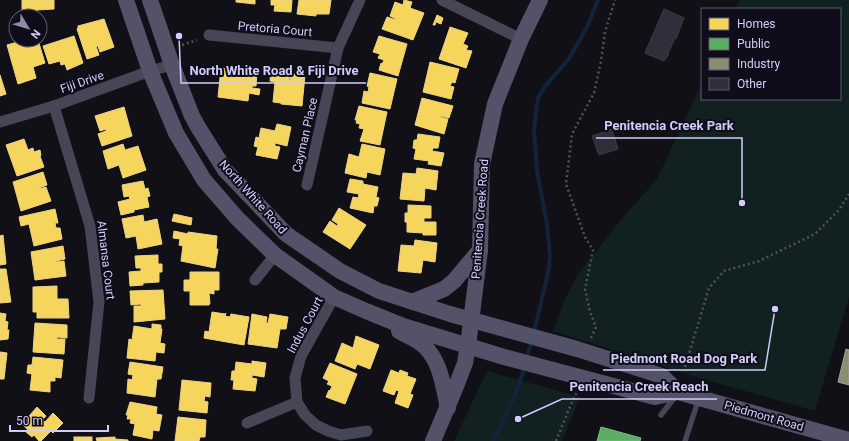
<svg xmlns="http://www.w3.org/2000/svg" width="849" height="441" font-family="Roboto,sans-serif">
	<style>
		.green { fill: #112021 }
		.homes { fill: #f6d55c; stroke: #ebd38b }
		.public { fill: #5aae61; stroke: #7eb78e }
		.industry { fill: #8c8c6e; stroke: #a1a097 }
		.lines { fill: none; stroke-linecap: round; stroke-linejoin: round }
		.stream { stroke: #13233a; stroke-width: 4 }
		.building { fill: #2f2e3a; stroke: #3e3b4a }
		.path { stroke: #4a555e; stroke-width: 2.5; stroke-dasharray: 2 3; stroke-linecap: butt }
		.lane { stroke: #474657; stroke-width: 5.5 }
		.street { stroke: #474657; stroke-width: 11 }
		.secondary { stroke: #535269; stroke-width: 16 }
		.labels { text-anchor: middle; stroke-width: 4; stroke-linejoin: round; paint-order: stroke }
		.street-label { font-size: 12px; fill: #d2cdf8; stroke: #0f0d1a }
		.leader { fill: none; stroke: #d2cdf8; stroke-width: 1.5 }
		.callout-dot { fill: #d2cdf8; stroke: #0f0d1a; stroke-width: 1.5 }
		.callout-label { font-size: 13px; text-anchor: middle; font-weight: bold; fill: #d2cdf8; stroke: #0f0d1a; stroke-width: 4; stroke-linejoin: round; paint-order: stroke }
	</style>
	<rect width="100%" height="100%" fill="#111017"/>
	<g class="green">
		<polygon points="739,0 849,0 849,297 815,411 696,377 553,331 564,301 578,274 625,215 657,179 702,83 702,99 840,99 840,9 735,9"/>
		<polygon points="487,371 580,397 562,441 454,441"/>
	</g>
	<g class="homes">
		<polygon points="22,0 54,0 54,9 37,10 37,13 22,14"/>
		<polygon points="236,0 255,0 255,4 236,2"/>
		<polygon points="271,0 292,0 291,12 274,11 275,5 271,5"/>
		<polygon points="299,0 331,0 329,14 316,14 316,16 297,14"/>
		<polygon points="404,0 412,2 410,8 424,13 413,40 382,29 387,17 396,20 396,19 390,16 395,2 403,5"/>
		<polygon points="437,15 443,18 441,24 436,22 435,25 433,25"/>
		<polygon points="104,19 114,47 100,52 98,46 96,46 99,55 87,59 77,29 78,28 78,26"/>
		<polygon points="450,27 468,33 463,44 468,46 466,50 472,51 466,68 439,59"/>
		<polygon points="74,36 83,63 67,70 65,64 61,65 60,61 49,64 43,46"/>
		<polygon points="379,36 407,44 398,76 379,70 381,63 382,64 384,60 378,58 380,54 373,52"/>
		<polygon points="38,40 45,63 33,67 36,78 18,84 7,45 21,41 23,42 27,41 28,44"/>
		<polygon points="430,62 459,69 455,83 452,82 450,86 454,87 451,99 423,92"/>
		<polygon points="221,68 234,70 234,73 239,74 240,70 257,72 256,86 252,86 252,88 260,89 259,95 249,93 248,101 218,97"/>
		<polygon points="271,69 290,71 289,80 290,81 291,74 305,75 302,106 281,104 281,103 273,102 275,82 270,81"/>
		<polygon points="370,73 397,79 390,109 362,103 364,91 368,92 369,87 367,86"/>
		<polygon points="0,75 6,94 0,96"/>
		<polygon points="422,98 453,106 449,118 441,116 440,117 448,119 444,134 415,125"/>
		<polygon points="359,106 387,112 380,145 360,141 364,129 359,128 360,124 356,123 357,120 355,120"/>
		<polygon points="124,107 132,136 102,146 98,134 106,131 106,129 100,131 95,116"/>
		<polygon points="277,124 291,127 287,146 275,143 275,146 280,147 277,159 256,155 258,147 254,146 256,137 259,138 261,128 275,131"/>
		<polygon points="418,134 440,137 438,148 433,148 432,151 444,153 441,166 428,164 429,161 414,159 416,149 413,148 414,140 417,140"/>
		<polygon points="24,139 28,150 33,148 34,152 40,150 41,155 40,156 44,167 17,176 6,145"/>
		<polygon points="123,144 125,150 138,146 146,170 123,178 119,165 108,169 103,151"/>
		<polygon points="362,144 385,149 380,175 367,172 366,178 345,173 349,154 359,157"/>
		<polygon points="417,168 438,171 436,190 425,188 424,201 400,199 403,173 416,174"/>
		<polygon points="43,172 47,185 39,188 39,189 46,187 51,201 21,211 13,182"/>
		<polygon points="350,179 363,181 363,184 378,187 376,197 379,198 377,206 374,206 373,213 350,208 353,197 358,198 359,194 347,192"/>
		<polygon points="143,181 145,189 148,188 150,196 147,197 149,207 134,210 134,212 121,215 118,202 130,199 129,196 124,197 122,185"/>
		<polygon points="408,205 431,206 431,218 424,218 424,222 436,222 436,235 423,235 423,233 407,232 407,222 405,222 405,213 408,213"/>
		<polygon points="339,208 366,225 350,249 323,232 330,221 337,226 338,224 332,220"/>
		<polygon points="55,209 58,223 55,223 56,228 60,228 62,239 34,246 29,224 21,226 19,217"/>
		<polygon points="174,214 192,218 191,225 172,221"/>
		<polygon points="143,215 144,222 157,219 162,244 138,249 136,236 126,238 122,219"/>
		<polygon points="174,231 188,234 188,232 217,236 216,249 218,249 215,268 181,261 183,246 179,245 180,239 173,238"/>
		<polygon points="3,235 6,264 0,265 0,236"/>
		<polygon points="415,240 437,243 435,262 423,260 421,273 398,271 401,245 414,246"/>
		<polygon points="63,246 65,259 56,261 56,262 64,261 66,276 35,280 31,252"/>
		<polygon points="158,255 158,264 162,264 162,272 159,272 159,282 143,283 143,285 130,286 129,272 141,271 141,268 136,268 135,256"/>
		<polygon points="0,269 6,269 11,302 0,303"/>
		<polygon points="190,272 219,272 219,290 214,290 214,294 209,293 210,303 209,305 190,305 190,291 184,291 184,280 190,280"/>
		<polygon points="57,286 57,299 68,299 69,318 37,318 37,312 33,312 33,287"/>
		<polygon points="163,290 165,319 134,322 134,306 141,306 141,304 131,305 130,291"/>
		<polygon points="212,312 225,314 226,313 225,316 230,317 231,314 249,317 244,345 204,338 205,331 209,332"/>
		<polygon points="0,313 6,314 5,321 8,322 7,330 9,330 8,339 0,340"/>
		<polygon points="252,314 267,317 266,323 268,323 270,314 288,317 286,329 280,329 277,348 248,344"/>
		<polygon points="35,323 67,325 67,338 57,337 57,339 65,339 64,354 33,352"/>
		<polygon points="152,324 161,325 161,329 162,329 160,343 165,344 164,353 156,352 155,361 127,358 129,339 132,340 134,326 152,329"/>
		<polygon points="356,336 379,345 370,369 357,364 355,369 335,361 342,343 353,348"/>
		<polygon points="0,352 7,353 4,379 0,379"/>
		<polygon points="33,357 63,360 61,378 55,377 55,381 50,381 50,392 30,390 32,374 27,373 28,365 32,365"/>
		<polygon points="252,361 266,363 264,377 252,375 252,378 257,379 255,391 233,389 234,380 231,380 232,371 235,371 236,362 252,364"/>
		<polygon points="130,362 163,367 161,379 157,379 155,397 127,393 128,379 132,380 133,375 128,374"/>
		<polygon points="330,363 357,374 345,404 326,397 329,390 330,391 332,386 327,384 329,381 323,378"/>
		<polygon points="391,370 399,373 400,370 408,373 407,376 416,379 410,394 413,395 408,408 395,403 399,391 396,390 394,395 383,391"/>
		<polygon points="182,380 211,383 210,397 205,396 204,401 208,402 207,413 179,410"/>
		<polygon points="130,402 157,407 156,414 162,415 159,431 153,430 152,439 133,435 135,424 130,423 131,419 127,419 128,415 126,415"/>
		<polygon points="37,407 46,416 42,420 45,422 53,413 63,423 53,433 51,431 41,441 39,441 34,435 32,437 26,432 28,430 22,424"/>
		<polygon points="178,417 206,420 205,437 200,437 199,441 175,441"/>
		<rect x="74" y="437" width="18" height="4"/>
		<polygon points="115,437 115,439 128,440 128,441 97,441 96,438"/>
	</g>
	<polygon class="public" points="601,427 641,438 640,441 597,441"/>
	<polygon class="industry" points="846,349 849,350 849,385 838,382"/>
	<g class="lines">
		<g class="stream">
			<polyline points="534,333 549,268 550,256 547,224 537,171 534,130 538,98 546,85 569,59 587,27 598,0"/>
			<polyline points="526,360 532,339"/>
			<polyline points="493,441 514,398 525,366"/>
		</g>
	</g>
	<g class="building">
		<polygon points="664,9 684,18 676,39 675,38 668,53 669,54 664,61 645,53"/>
		<polygon points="612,129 618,149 599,155 592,136"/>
	</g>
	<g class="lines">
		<g class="path">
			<polyline points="182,45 197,40"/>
			<polyline points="591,338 596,327 590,312 585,289 593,250 585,237 566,184 572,134 594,93 601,61 605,32 615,0"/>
			<polyline points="685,367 709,288 724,271 759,261 815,234 839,210 849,194"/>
			<polyline points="556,441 571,404 577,392"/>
		</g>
		<g class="lane">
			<polyline points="661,415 675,397"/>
			<polyline points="685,441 699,398"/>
		</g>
		<g class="street">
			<polyline points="442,0 521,39"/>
			<polyline points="209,35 338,48"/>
			<polyline points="54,106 90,226 99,302 89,398"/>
			<polyline points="0,122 54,106 150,71 172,65"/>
			<polyline points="307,185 338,48 360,0"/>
			<polyline points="255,280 275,255"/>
			<polyline points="334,297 301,356 295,378 297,402 305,415 316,425 328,431 341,435 367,431"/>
			<polyline points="247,423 297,402"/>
		</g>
		<g class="secondary">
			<polyline points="126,0 150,71 176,133 204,180 237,218 275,255 334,297 366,311 403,326 504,357 655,397 678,392"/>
			<polyline points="150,0 172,65 192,116 198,127 225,170 286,234 340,271 379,291 450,314 577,349 662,376 678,392 849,440"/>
			<polyline points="412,302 444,289 454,281 480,250"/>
			<path d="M399,331C407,336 416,339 423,345C441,361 443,386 448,408"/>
			<polyline points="433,441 455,389 465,363 468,346 480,250 482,164 495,104 521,39 540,0"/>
		</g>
	</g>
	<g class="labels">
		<g class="street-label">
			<text transform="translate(275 29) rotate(5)" y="4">Pretoria Court</text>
			<text transform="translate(82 82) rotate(-19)" y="4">Fiji Drive</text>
			<text transform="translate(305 135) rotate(-77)" y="4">Cayman Place</text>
			<text transform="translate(253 197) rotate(48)" y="4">North White Road</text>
			<text transform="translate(480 219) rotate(-86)" y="4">Penitencia Creek Road</text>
			<text transform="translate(106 260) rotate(83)" y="4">Almansa Court</text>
			<text transform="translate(305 325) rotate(-62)" y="4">Indus Court</text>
			<text transform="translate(764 416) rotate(16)" y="4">Piedmont Road</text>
		</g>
	</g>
	<path class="leader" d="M179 36L181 83H366M742 203L742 138H596M775 309L765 370H603M518 419L562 399H717"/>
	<g class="callout-dot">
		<circle cx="179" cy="36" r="4"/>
		<circle cx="742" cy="203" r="4"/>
		<circle cx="775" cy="309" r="4"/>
		<circle cx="518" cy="419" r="4"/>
	</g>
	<g class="callout-label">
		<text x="274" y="75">North White Road &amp; Fiji Drive</text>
		<text x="669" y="130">Penitencia Creek Park</text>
		<text x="684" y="363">Piedmont Road Dog Park</text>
		<text x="639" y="391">Penitencia Creek Reach</text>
	</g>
	<rect x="701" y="8" width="140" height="92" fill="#0f0d1a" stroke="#5d5a73"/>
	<rect x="709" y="18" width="20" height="12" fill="#f6d55c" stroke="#5d5a73"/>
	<text x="737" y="28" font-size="12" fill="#d2cdf8">Homes</text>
	<rect x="709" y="38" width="20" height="12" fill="#5aae61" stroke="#5d5a73"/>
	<text x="737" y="48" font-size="12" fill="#d2cdf8">Public</text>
	<rect x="709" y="58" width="20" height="12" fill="#8c8c6e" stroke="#5d5a73"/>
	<text x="737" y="68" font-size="12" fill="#d2cdf8">Industry</text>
	<rect x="709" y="78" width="20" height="12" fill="#2f2e3a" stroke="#5d5a73"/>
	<text x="737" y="88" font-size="12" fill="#d2cdf8">Other</text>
	<g transform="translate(28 28) rotate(128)"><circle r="19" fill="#0f0d1a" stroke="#5d5a73"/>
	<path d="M0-3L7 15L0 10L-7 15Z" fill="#8e8ba9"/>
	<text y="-6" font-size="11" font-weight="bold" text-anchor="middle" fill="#d2cdf8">N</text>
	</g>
	<path d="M10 425v6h98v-6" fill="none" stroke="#d2cdf8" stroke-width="2"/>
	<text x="16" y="425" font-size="12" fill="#d2cdf8" stroke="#0f0d1a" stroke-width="3" paint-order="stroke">50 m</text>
</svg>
